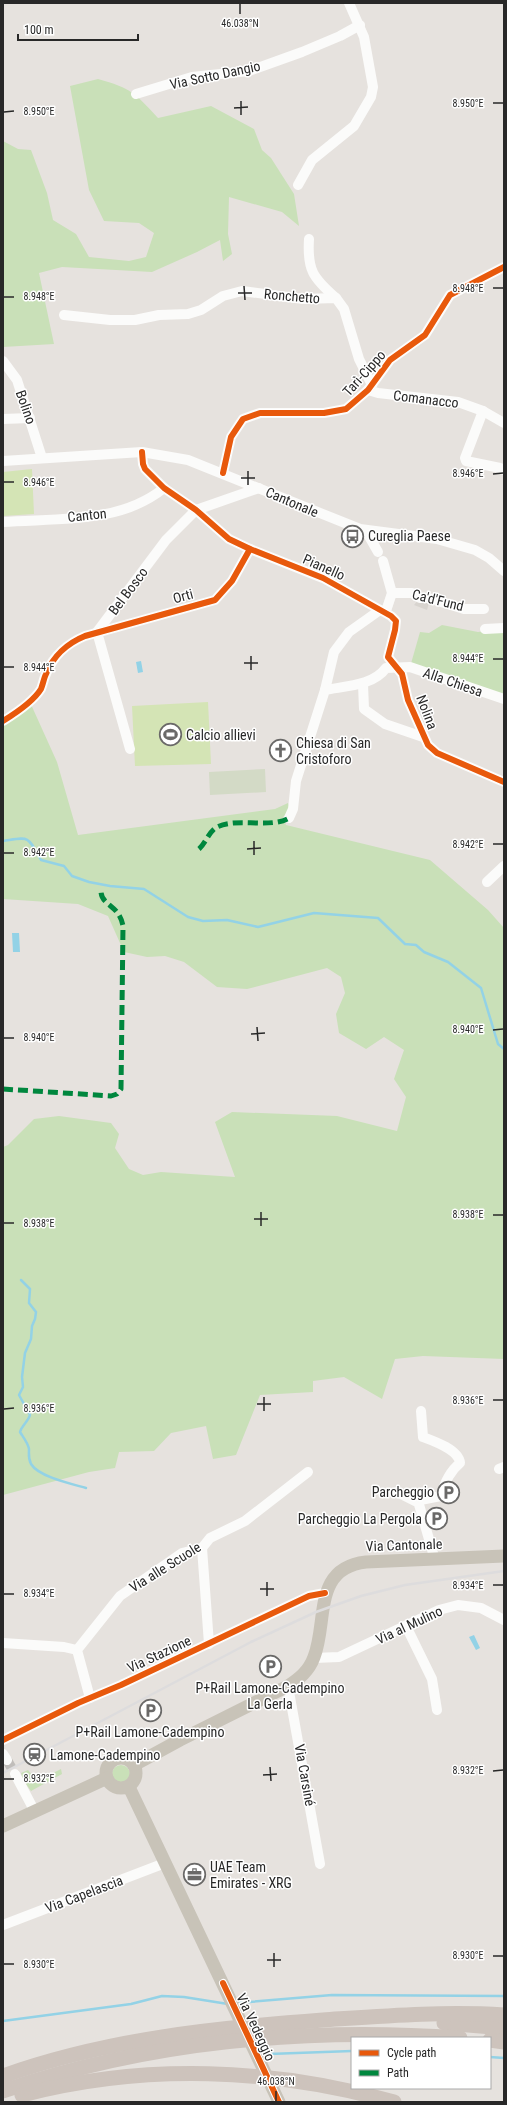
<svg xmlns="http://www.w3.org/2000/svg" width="507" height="2105" font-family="'Roboto Condensed',sans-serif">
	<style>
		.green { fill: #c9e0b8 }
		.cemetery { fill: #d3dac6 }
		.pitch { fill: #d4e4b5 }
		.plaza { fill: #d8d4cf }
		.water { fill: #93d2e6 }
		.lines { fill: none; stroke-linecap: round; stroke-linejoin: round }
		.stream { stroke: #93d2e6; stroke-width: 2.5 }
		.minor-tunnel { stroke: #c0bdba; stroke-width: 10; stroke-dasharray: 10 5; stroke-linecap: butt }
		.minor { stroke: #fbfbfa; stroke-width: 10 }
		.major { stroke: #c8c3b8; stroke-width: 13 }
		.highway { stroke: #cdc3bc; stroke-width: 15 }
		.rail { stroke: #dddcdd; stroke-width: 2.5 }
		.quiet { stroke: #00873e; stroke-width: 5; stroke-dasharray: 10 5; stroke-linecap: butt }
		.cycleway-casing { stroke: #fff; stroke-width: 8 }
		.cycleway { stroke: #e8590c; stroke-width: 6 }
		.ticks { fill: none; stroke: #282828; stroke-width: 1.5 }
		.labels { text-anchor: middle; stroke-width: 3; stroke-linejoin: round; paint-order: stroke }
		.street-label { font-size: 14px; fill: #282828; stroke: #fff }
		.poi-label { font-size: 14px; fill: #282828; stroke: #fff; text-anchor: start }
		.ticks-label { font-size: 10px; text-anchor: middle; fill: #282828; stroke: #fff; stroke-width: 3; stroke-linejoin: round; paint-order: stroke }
	</style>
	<rect width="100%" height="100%" fill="#e6e2de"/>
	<g class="green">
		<path d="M98,79C131,88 135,93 158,118L211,106L254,129L262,150L271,158L294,194L299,226L282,212L229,197L228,234L232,254L223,261L220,240L197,252L152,272L62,267L39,273L54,344L3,347V141L18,149L31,150L47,193L53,220L76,234L89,257L129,261L146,257L154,233L139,223L104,221L89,190L70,86Z"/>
		<polygon points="442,625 478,632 504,628 504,699 410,667 420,632 429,633"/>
		<polygon points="29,700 57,762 78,835 275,809 288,803 291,810 283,817 286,825 430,860 488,910 504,928 504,1359 423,1356 395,1359 382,1399 344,1377 313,1381 313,1392 260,1395 236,1455 213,1459 206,1426 171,1433 154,1451 119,1452 115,1468 89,1472 3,1495 3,1147 8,1145 34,1119 59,1116 111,1123 119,1134 115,1148 129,1169 143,1175 161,1172 235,1177 215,1122 232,1112 337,1116 397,1131 406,1097 394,1079 404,1050 384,1037 366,1049 339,1033 336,1014 345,993 341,977 327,968 247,989 217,987 184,962 165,956 147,957 124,952 108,916 78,904 3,899 3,721"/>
		<circle cx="121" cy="1774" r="9"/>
		<polygon points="61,1769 62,1774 31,1791 23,1780 21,1773 28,1770 37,1781"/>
	</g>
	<polygon class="cemetery" points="265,769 266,792 210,795 209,772"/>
	<g class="pitch">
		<polygon points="32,469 34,514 3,516 3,472"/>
		<polygon points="208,702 211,764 135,766 132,706"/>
	</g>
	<polygon class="plaza" points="420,598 429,603 427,610 414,605"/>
	<g class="water">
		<polygon points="141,661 143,672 138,673 136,662"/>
		<polygon points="12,933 19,933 20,952 13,952"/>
		<polygon points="474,1635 480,1648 476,1650 469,1637"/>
	</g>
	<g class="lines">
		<g class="stream">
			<path d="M3,841C30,837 27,835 41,860L64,866L72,876L89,882L110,886L144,889L188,917L203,921L227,920L258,927L314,913L378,918L405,944L416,945L424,952L448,962L481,988L498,1044L504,1049"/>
			<path d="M21,1280L30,1289L29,1303L36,1312L35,1319L32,1326L31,1339L25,1353L22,1377L23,1387L19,1395L30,1415C28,1422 22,1425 20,1432C23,1437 28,1443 29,1449C29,1455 28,1458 31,1464C39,1477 72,1484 86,1488"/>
			<polyline points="237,2003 332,1995 504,1996"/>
			<polyline points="3,2021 131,2004 162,1996 184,1997 228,2004"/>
			<polyline points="269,2054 352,2051"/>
			<polyline points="490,2057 504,2058"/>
		</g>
		<polyline class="minor-tunnel" points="7,1760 15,1774"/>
		<g class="minor">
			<polyline points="136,94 192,77 249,71 302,52 340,36 360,25"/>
			<polyline points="298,185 312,160 354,126 371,97 373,87 364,37 349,3"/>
			<path d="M309,239C307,270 313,278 336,298"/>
			<polyline points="64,315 110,320 135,320 159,315 188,314 201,310 223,296 242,291 303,299 336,298 344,309 359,359 372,385"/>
			<polyline points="3,361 17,380 42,458"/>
			<polyline points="368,390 378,393 458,402 483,411 504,423"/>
			<polyline points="483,411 465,458 466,461 500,468 504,470"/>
			<polyline points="3,419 30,418"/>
			<polyline points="142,452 143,464 145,469 164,488 196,510 229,539 250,549 323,578 391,616 396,621 395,630 388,657 402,674 408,700 428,745 437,753 504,782"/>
			<polyline points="3,461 142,452 188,460 360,529 437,539 475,550 489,558 504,571"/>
			<polyline points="223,473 231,437 243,419 260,413 324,413 346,409 368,390 390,360 425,335 450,295 504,267"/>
			<path d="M3,522C57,518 120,524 164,488"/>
			<polyline points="366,531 378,552"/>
			<polyline points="383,561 392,593 386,611"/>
			<polyline points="392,593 412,593 420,598 428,598 464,609 484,609"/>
			<polyline points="485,629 504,628"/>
			<polyline points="363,684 364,709 385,724 423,737"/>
			<polyline points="325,690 334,652 349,632 380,610"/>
			<path d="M3,721C16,713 33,702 41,689C43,684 44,678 46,674C53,656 68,643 85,636L215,600L232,581L250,549"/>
			<polyline points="130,749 97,632 166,540 196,510 259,488"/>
			<path d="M289,818L293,809L296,781L325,690C345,686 373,686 386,668L410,667L504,699"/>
			<polyline points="487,882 504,866"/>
			<polyline points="499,1469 504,1467"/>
			<path d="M397,1492L415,1501L441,1496C444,1484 449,1472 460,1463C459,1450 434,1441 423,1437L421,1411"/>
			<polyline points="418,1501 435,1560"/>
			<polyline points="202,1548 209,1644"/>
			<polyline points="406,1626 432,1679 437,1710"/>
			<polyline points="3,1643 64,1647 77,1650"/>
			<polyline points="314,1658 339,1657 439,1610 458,1605 481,1608 504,1620"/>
			<polyline points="288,1686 320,1864"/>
			<polyline points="90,1698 77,1650 120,1596 182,1553 202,1548 210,1538 245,1521 308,1472"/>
			<polyline points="3,1740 78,1703 121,1685 309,1596 325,1593"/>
			<polyline points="3,1754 7,1760"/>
			<polyline points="15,1774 34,1810"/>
			<polyline points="3,1925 165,1863"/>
		</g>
		<g class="major">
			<circle cx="121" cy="1773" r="15"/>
			<path d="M134,1765L180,1740L288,1686C299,1679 309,1671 314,1657C328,1622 312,1568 366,1562L504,1556"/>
			<polyline points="129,1787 279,2102"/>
			<polyline points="3,1826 107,1778"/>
		</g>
		<g class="highway">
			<polyline points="444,2023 504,2028"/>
			<polyline points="490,2040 504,2042"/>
			<path d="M3,2076C106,2039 215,2028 323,2020C383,2016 444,2011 504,2015"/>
			<path d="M3,2091C149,2041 307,2027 460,2038"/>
			<path d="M22,2095C145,2063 273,2068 394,2102"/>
		</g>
		<polyline class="rail" points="3,1773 251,1642 316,1612 361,1596 405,1585 504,1571"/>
		<g class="quiet">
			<path d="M199,849C206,843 209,831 217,827C238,817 270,829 289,818"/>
			<path d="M3,1089L111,1096L117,1094L121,1089L123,926C119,904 101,906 101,891"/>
		</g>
		<defs>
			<g id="cycleway">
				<polyline points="142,452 143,464 145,469 164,488 196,510 229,539 250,549 323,578 391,616 396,621 395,630 388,657 402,674 408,700 428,745 437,753 504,782"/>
				<polyline points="223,473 231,437 243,419 260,413 324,413 346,409 368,390 390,360 425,335 450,295 504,267"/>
				<path d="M3,721C16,713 33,702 41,689C43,684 44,678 46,674C53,656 68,643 85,636L215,600L232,581L250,549"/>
				<polyline points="3,1740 78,1703 121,1685 309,1596 325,1593"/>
				<polyline points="223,1983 279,2102"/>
			</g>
		</defs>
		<use href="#cycleway" class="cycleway-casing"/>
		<use href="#cycleway" class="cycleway"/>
	</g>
	<path class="ticks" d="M240,4V14M241,101V115M493,103H503M234,108L248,107M4,112L14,111M244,286L245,300M493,288H503M238,293H252M4,297H14M248,471V485M493,474L503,473M241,478H255M4,482H14M251,656V670M493,659H503M244,663H258M4,667H14M254,841V855M493,844H503M247,849L261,848M4,853H14M257,1027L258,1041M493,1030L503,1029M251,1034L265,1033M4,1038H14M261,1212V1226M493,1215H503M254,1219H268M4,1223H14M264,1397V1411M493,1400H503M257,1404H271M4,1409L14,1408M267,1582V1596M493,1585H503M260,1589H274M4,1594H14M270,1767L271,1781M493,1771L503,1770M263,1775L277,1774M4,1779H14M274,1953V1967M493,1956H503M267,1960H281M4,1964H14M276,2091V2101"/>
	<defs>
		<symbol id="bus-ring" viewBox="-11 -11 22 22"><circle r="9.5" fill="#fff" stroke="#6a6968" stroke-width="1.5"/><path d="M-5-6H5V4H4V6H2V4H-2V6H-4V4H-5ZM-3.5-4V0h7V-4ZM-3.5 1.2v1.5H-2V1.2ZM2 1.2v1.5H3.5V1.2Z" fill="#6a6968"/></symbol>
		<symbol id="stadium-ring" viewBox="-11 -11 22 22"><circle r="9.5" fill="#fff" stroke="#6a6968" stroke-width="1.5"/><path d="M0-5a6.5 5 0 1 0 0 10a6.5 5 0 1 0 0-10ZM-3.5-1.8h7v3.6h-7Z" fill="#6a6968"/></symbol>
		<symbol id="church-ring" viewBox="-11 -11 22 22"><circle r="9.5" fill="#fff" stroke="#6a6968" stroke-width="1.5"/><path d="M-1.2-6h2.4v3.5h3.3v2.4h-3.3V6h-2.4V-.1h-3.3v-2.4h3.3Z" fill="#6a6968"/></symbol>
		<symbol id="parking-ring" viewBox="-11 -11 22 22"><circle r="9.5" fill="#fff" stroke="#6a6968" stroke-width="1.5"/><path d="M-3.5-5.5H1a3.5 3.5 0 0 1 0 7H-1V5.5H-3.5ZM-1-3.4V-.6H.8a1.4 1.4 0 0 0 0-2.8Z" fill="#6a6968"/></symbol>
		<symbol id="station-ring" viewBox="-11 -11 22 22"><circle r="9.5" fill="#fff" stroke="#6a6968" stroke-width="1.5"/><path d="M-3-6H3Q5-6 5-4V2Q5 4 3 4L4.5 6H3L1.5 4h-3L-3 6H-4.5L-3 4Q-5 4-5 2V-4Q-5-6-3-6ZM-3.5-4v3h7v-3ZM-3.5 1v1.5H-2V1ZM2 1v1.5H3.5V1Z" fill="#6a6968"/></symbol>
		<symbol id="office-ring" viewBox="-11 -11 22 22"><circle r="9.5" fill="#fff" stroke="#6a6968" stroke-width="1.5"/><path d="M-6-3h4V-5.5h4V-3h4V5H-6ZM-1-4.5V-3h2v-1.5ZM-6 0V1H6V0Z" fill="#6a6968"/></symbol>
	</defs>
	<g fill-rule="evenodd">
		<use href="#bus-ring" x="340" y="524" width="25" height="25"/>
		<use href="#stadium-ring" x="158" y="722" width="25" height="25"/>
		<use href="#church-ring" x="268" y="738" width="25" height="25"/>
		<use href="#parking-ring" x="436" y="1480" width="25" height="25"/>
		<use href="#parking-ring" x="424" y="1506" width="25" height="25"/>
		<use href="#parking-ring" x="258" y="1654" width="25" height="25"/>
		<use href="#parking-ring" x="138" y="1698" width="25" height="25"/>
		<use href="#station-ring" x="22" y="1742" width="25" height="25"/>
		<use href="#office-ring" x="182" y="1862" width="25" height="25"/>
	</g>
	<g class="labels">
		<g class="street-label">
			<text transform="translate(215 75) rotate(-12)" y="5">Via Sotto Dangio</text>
			<text transform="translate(292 296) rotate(5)" y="5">Ronchetto</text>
			<text transform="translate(364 373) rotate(-48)" y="5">Tarì-Cippo</text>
			<text transform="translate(426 399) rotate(7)" y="5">Comanacco</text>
			<text transform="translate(26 407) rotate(71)" y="5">Bolino</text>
			<text transform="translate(292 502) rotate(23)" y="5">Cantonale</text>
			<text transform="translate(87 515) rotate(-6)" y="5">Canton</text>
			<text transform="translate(324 567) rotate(24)" y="5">Pianello</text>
			<text transform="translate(128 591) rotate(-53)" y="5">Bel Bosco</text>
			<text transform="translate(183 596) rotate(-15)" y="5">Orti</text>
			<text transform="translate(438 600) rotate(14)" y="5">Ca'd'Fund</text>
			<text transform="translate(453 682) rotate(19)" y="5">Alla Chiesa</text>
			<text transform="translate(427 712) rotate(69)" y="5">Nolina</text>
			<text transform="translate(404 1545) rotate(-2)" y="5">Via Cantonale</text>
			<text transform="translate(165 1567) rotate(-32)" y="5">Via alle Scuole</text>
			<text transform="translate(409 1625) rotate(-25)" y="5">Via al Mulino</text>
			<text transform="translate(159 1654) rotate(-25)" y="5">Via Stazione</text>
			<text transform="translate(305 1775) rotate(80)" y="5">Via Carsiné</text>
			<text transform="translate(84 1894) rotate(-21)" y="5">Via Capelascia</text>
			<text transform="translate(256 2027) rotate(65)" y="5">Via Vedeggio</text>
		</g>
		<g class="poi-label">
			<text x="368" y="541">Cureglia Paese</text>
			<text x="186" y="740">Calcio allievi</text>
			<text x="296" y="748">Chiesa di San<tspan x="296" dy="16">Cristoforo</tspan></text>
			<text x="434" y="1497" text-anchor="end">Parcheggio</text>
			<text x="422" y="1524" text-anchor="end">Parcheggio La Pergola</text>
			<text x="270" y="1693" text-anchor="middle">P+Rail Lamone-Cadempino<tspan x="270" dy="16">La Gerla</tspan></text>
			<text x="150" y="1737" text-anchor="middle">P+Rail Lamone-Cadempino</text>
			<text x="50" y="1760">Lamone-Cadempino</text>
			<text x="210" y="1872">UAE Team<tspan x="210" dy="16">Emirates - XRG</tspan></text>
		</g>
	</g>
	<g class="ticks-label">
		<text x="240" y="27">46.038°N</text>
		<text x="468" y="107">8.950°E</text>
		<text x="39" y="115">8.950°E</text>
		<text x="468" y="292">8.948°E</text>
		<text x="39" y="300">8.948°E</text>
		<text x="468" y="477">8.946°E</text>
		<text x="39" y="486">8.946°E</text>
		<text x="468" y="662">8.944°E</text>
		<text x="39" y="671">8.944°E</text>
		<text x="468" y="848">8.942°E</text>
		<text x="39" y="856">8.942°E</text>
		<text x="468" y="1033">8.940°E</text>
		<text x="39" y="1041">8.940°E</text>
		<text x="468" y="1218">8.938°E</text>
		<text x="39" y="1227">8.938°E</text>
		<text x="468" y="1404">8.936°E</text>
		<text x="39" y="1412">8.936°E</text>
		<text x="468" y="1589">8.934°E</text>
		<text x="39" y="1597">8.934°E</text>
		<text x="468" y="1774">8.932°E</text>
		<text x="39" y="1782">8.932°E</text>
		<text x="468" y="1959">8.930°E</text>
		<text x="39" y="1968">8.930°E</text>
		<text x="276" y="2085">46.038°N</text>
	</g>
	<rect width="507" height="2105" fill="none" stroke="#282828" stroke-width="8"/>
	<rect x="351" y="2037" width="140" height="52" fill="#ffffff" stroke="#a9a9a9"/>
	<rect x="359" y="2050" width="20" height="6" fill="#e8590c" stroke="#a9a9a9"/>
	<text x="387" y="2057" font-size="12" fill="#282828">Cycle path</text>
	<rect x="359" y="2070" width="20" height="6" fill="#00873e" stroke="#a9a9a9"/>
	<text x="387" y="2077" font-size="12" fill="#282828">Path</text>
	<path d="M18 34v6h120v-6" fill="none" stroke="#282828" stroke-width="2"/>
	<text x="24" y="34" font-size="12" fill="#282828" stroke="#ffffff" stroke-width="3" paint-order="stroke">100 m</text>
</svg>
